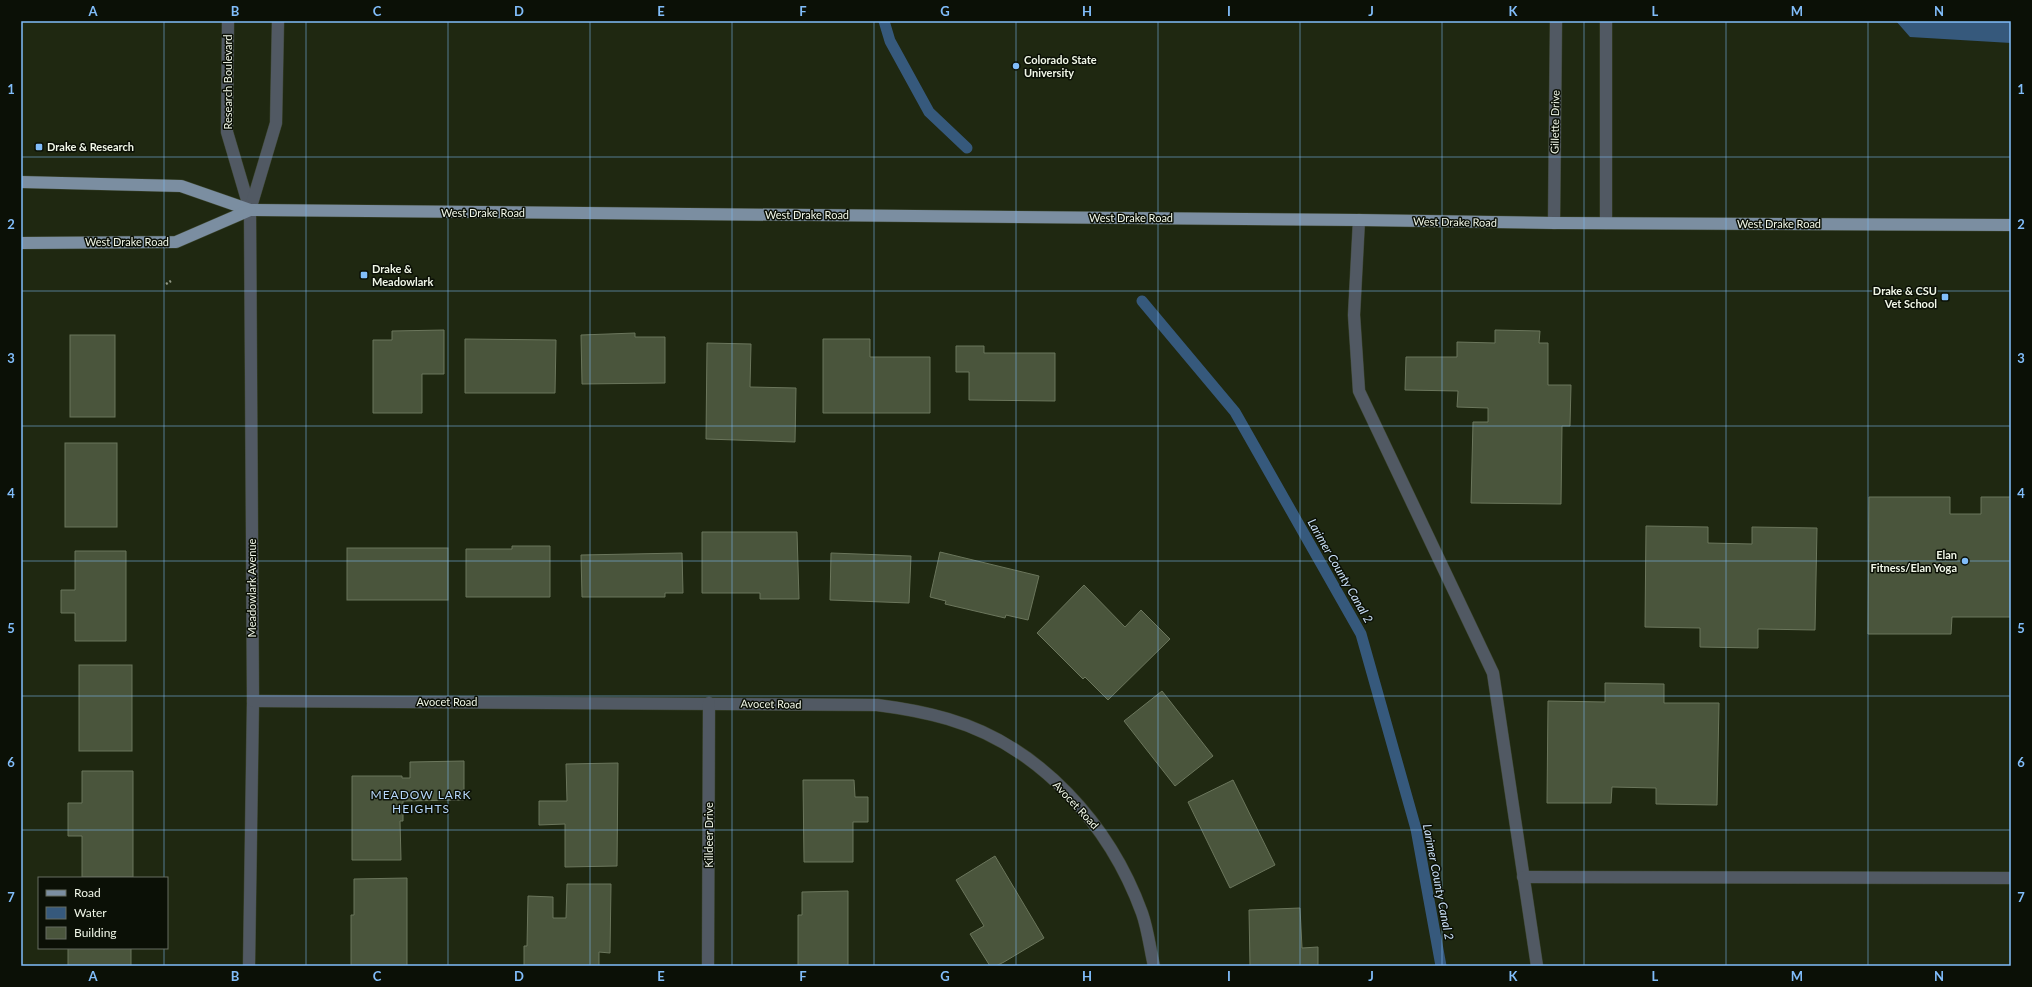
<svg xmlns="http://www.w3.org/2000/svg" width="2032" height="987" font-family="Lato,sans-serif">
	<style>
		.water { fill: #36597c }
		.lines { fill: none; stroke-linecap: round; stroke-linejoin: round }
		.stream { stroke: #36597c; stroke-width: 11 }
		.building { fill: #4a553c; stroke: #6b765c }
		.minor-casing { stroke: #3c452f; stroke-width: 13 }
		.major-casing { stroke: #3c452f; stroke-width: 13 }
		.path { stroke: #929986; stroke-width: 2.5; stroke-dasharray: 2 2; stroke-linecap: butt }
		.minor { stroke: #515963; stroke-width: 12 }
		.major { stroke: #7b8ea1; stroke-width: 12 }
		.grid { fill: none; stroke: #81bdfa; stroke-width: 1; stroke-opacity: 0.55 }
		.poi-dot { fill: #81bdfa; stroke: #0b1006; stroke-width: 1.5 }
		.labels { text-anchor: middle; stroke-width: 3; stroke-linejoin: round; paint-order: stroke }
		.poi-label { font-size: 11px; font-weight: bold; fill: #f1f7e8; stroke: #0b1006; text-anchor: start }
		.street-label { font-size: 11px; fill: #f1f7e8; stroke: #0b1006 }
		.water-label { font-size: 12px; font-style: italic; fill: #cbe1f9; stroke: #0b1006 }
		.neighbourhood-label { font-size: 12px; letter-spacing: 1px; fill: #b5d6f9; stroke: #0b1006 }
		.neatline { fill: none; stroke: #81bdfa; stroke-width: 1.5 }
		.grid-label { font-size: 13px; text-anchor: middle; font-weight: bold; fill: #81bdfa }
	</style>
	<rect width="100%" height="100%" fill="#1f2811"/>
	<polygon class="water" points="1896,21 2011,21 2011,43 1910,37"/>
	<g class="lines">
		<g class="stream">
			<polyline points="884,21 890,41 929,112 967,148"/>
			<polyline points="1142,301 1235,412 1361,634 1416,829 1441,966"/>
		</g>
	</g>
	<g class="building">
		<polygon points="444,330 444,374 422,374 422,413 373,413 373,340 392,340 392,331"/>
		<polygon points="1495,330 1540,331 1539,343 1548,343 1548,385 1571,385 1570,426 1562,426 1561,504 1471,503 1473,422 1488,422 1488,408 1457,407 1458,391 1405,390 1406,357 1457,357 1457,342 1495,343"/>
		<polygon points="635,333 635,337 665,337 665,383 582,384 581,335"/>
		<rect x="70" y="335" width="45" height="82"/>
		<polygon points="465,339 556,340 555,393 465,393"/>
		<polygon points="823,339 870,339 870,357 930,357 930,413 823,413"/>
		<polygon points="707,343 751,344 750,387 796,388 795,442 706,439"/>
		<polygon points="956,346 984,346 984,353 1055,353 1055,401 969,400 969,372 956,372"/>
		<rect x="65" y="443" width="52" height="84"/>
		<polygon points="1869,497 1950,497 1950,514 1981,514 1981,497 2011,497 2011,617 1952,617 1951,634 1868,634"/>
		<polygon points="1646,526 1708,527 1708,543 1752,544 1752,527 1817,528 1815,630 1758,629 1758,648 1700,647 1700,628 1645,627"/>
		<polygon points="702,532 797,532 799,599 760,599 760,593 702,593"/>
		<polygon points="512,546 550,546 550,597 466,597 466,549 512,549"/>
		<rect x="347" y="548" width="101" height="52"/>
		<polygon points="75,551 126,551 126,641 75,641 75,613 61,613 61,590 75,590"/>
		<polygon points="940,552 1039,576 1028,620 1006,615 1005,618 945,604 946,601 930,597"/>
		<polygon points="682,553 683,593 665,593 665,597 582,597 581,555"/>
		<polygon points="831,553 911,556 909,603 830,600"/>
		<polygon points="1084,585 1125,627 1141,610 1170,639 1108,700 1085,677 1083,679 1037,633"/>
		<rect x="79" y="665" width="53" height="86"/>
		<polygon points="1605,683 1664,684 1664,703 1719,703 1717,805 1656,804 1656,788 1612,787 1611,803 1547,803 1548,701 1605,702"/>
		<polygon points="1162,691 1213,756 1175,786 1124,721"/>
		<polygon points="464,761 464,800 403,801 403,821 400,821 401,860 352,860 352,776 402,776 402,778 410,778 410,762"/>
		<polygon points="618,763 617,866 565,867 565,824 539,825 539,801 567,801 566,764"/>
		<polygon points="82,771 133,771 133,877 82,877 82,836 68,836 68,803 82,803"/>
		<polygon points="803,780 854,780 855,797 868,797 868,822 853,822 853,862 804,862"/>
		<polygon points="1233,780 1275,865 1230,888 1188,802"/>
		<polygon points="995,856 1044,938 1004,962 996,966 990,966 970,934 984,926 956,880"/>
		<polygon points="407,878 407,966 351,966 351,915 354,915 354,879"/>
		<polygon points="567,884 611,884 610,953 599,952 599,966 524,966 524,946 527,946 528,896 553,897 553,918 566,918"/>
		<polygon points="848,891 848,966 798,966 798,915 802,915 802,892"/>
		<polygon points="1300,908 1302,948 1318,947 1318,966 1250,966 1249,910"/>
		<rect x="68" y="948" width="63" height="18"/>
	</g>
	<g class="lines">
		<defs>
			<g id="minor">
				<polyline points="228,21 227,132 250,210 253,701 249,966"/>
				<polyline points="1606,21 1606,223"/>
				<polyline points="250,210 276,123 278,21"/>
				<polyline points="1359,220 1354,315 1359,391 1493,673 1537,966"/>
				<polyline points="1554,223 1556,21"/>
				<path d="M253,701L877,705C901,708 924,712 948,719C1040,746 1110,825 1142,913C1148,930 1150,949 1154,966"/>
				<polyline points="1523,877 2011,878"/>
				<polyline points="708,966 709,703"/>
			</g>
			<g id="major">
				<polyline points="21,182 181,186 250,210 1359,220 1554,223 2011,225"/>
				<polyline points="21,243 176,242 250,210"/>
			</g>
		</defs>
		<use href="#minor" class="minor-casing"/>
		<use href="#major" class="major-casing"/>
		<polyline class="path" points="166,284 171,281"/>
		<use href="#minor" class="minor"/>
		<use href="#major" class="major"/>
	</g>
	<path class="grid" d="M164,21V878M306,21V966M448,21V966M590,21V966M732,21V966M874,21V966M1016,21V966M1158,21V966M1300,21V966M1442,21V966M1584,21V966M1726,21V966M1868,21V966M21,157H2011M21,291H2011M21,426H2011M21,561H2011M21,696H2011M21,830H2011M164,948V966"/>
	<g class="poi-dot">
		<circle cx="1016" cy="66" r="4"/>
		<rect x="35" y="143" width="8" height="8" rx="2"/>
		<rect x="360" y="271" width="8" height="8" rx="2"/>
		<rect x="1941" y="293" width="8" height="8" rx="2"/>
		<circle cx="1965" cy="561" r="4"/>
	</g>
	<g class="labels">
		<g class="poi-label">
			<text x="1024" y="64">Colorado State<tspan x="1024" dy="13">University</tspan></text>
			<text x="47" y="151">Drake &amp; Research</text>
			<text x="372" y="273">Drake &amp;<tspan x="372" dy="13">Meadowlark</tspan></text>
			<text x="1937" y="295" text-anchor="end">Drake &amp; CSU<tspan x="1937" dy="13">Vet School</tspan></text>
			<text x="1957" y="559" text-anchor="end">Elan<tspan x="1957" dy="13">Fitness/Elan Yoga</tspan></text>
		</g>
		<g class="street-label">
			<text transform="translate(228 82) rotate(-90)" y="4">Research Boulevard</text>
			<text transform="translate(1555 122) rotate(-89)" y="4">Gillette Drive</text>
			<text x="483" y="217">West Drake Road</text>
			<text x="807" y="219">West Drake Road</text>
			<text x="1131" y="222">West Drake Road</text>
			<text transform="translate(1455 222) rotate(1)" y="4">West Drake Road</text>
			<text x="1779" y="228">West Drake Road</text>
			<text x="127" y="246">West Drake Road</text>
			<text transform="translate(252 588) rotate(-90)" y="4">Meadowlark Avenue</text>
			<text x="447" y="706">Avocet Road</text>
			<text transform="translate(771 704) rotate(1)" y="4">Avocet Road</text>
			<text transform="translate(1076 805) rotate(47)" y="4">Avocet Road</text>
			<text transform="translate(709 835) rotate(-90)" y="4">Killdeer Drive</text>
		</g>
		<g class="water-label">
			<text transform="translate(1340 571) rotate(60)" y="4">Larimer County Canal 2</text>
			<text transform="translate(1438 882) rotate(79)" y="4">Larimer County Canal 2</text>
		</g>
		<g class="neighbourhood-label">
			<text x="421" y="799">MEADOW LARK<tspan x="421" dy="14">HEIGHTS</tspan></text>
		</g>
	</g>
	<rect width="2032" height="987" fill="none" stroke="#0b1006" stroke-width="44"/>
	<rect x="38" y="877" width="130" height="72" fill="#0b1006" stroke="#676c60"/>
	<rect x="46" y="890" width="20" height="6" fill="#7b8ea1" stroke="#676c60"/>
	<text x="74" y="897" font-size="12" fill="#f1f7e8">Road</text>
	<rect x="46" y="907" width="20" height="12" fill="#36597c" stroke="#676c60"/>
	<text x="74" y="917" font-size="12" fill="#f1f7e8">Water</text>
	<rect x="46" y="927" width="20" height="12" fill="#4a553c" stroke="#676c60"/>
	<text x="74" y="937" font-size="12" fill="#f1f7e8">Building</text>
	<rect x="22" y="22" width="1988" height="943" class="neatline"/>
	<g class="grid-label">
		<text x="93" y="16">A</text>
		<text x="235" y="16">B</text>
		<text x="377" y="16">C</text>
		<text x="519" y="16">D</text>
		<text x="661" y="16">E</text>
		<text x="803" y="16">F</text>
		<text x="945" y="16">G</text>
		<text x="1087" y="16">H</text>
		<text x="1229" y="16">I</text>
		<text x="1371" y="16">J</text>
		<text x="1513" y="16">K</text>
		<text x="1655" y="16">L</text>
		<text x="1797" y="16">M</text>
		<text x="1939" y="16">N</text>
		<text x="11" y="94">1</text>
		<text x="2021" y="94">1</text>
		<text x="11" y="229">2</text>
		<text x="2021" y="229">2</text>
		<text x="11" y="363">3</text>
		<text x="2021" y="363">3</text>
		<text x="11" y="498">4</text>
		<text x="2021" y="498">4</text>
		<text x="11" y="633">5</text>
		<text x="2021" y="633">5</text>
		<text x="11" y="767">6</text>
		<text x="2021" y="767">6</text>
		<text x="11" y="902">7</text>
		<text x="2021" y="902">7</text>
		<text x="93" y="981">A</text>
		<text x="235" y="981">B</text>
		<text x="377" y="981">C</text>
		<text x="519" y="981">D</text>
		<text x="661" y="981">E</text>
		<text x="803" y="981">F</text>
		<text x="945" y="981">G</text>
		<text x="1087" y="981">H</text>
		<text x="1229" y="981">I</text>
		<text x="1371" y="981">J</text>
		<text x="1513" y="981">K</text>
		<text x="1655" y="981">L</text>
		<text x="1797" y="981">M</text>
		<text x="1939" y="981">N</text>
	</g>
</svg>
